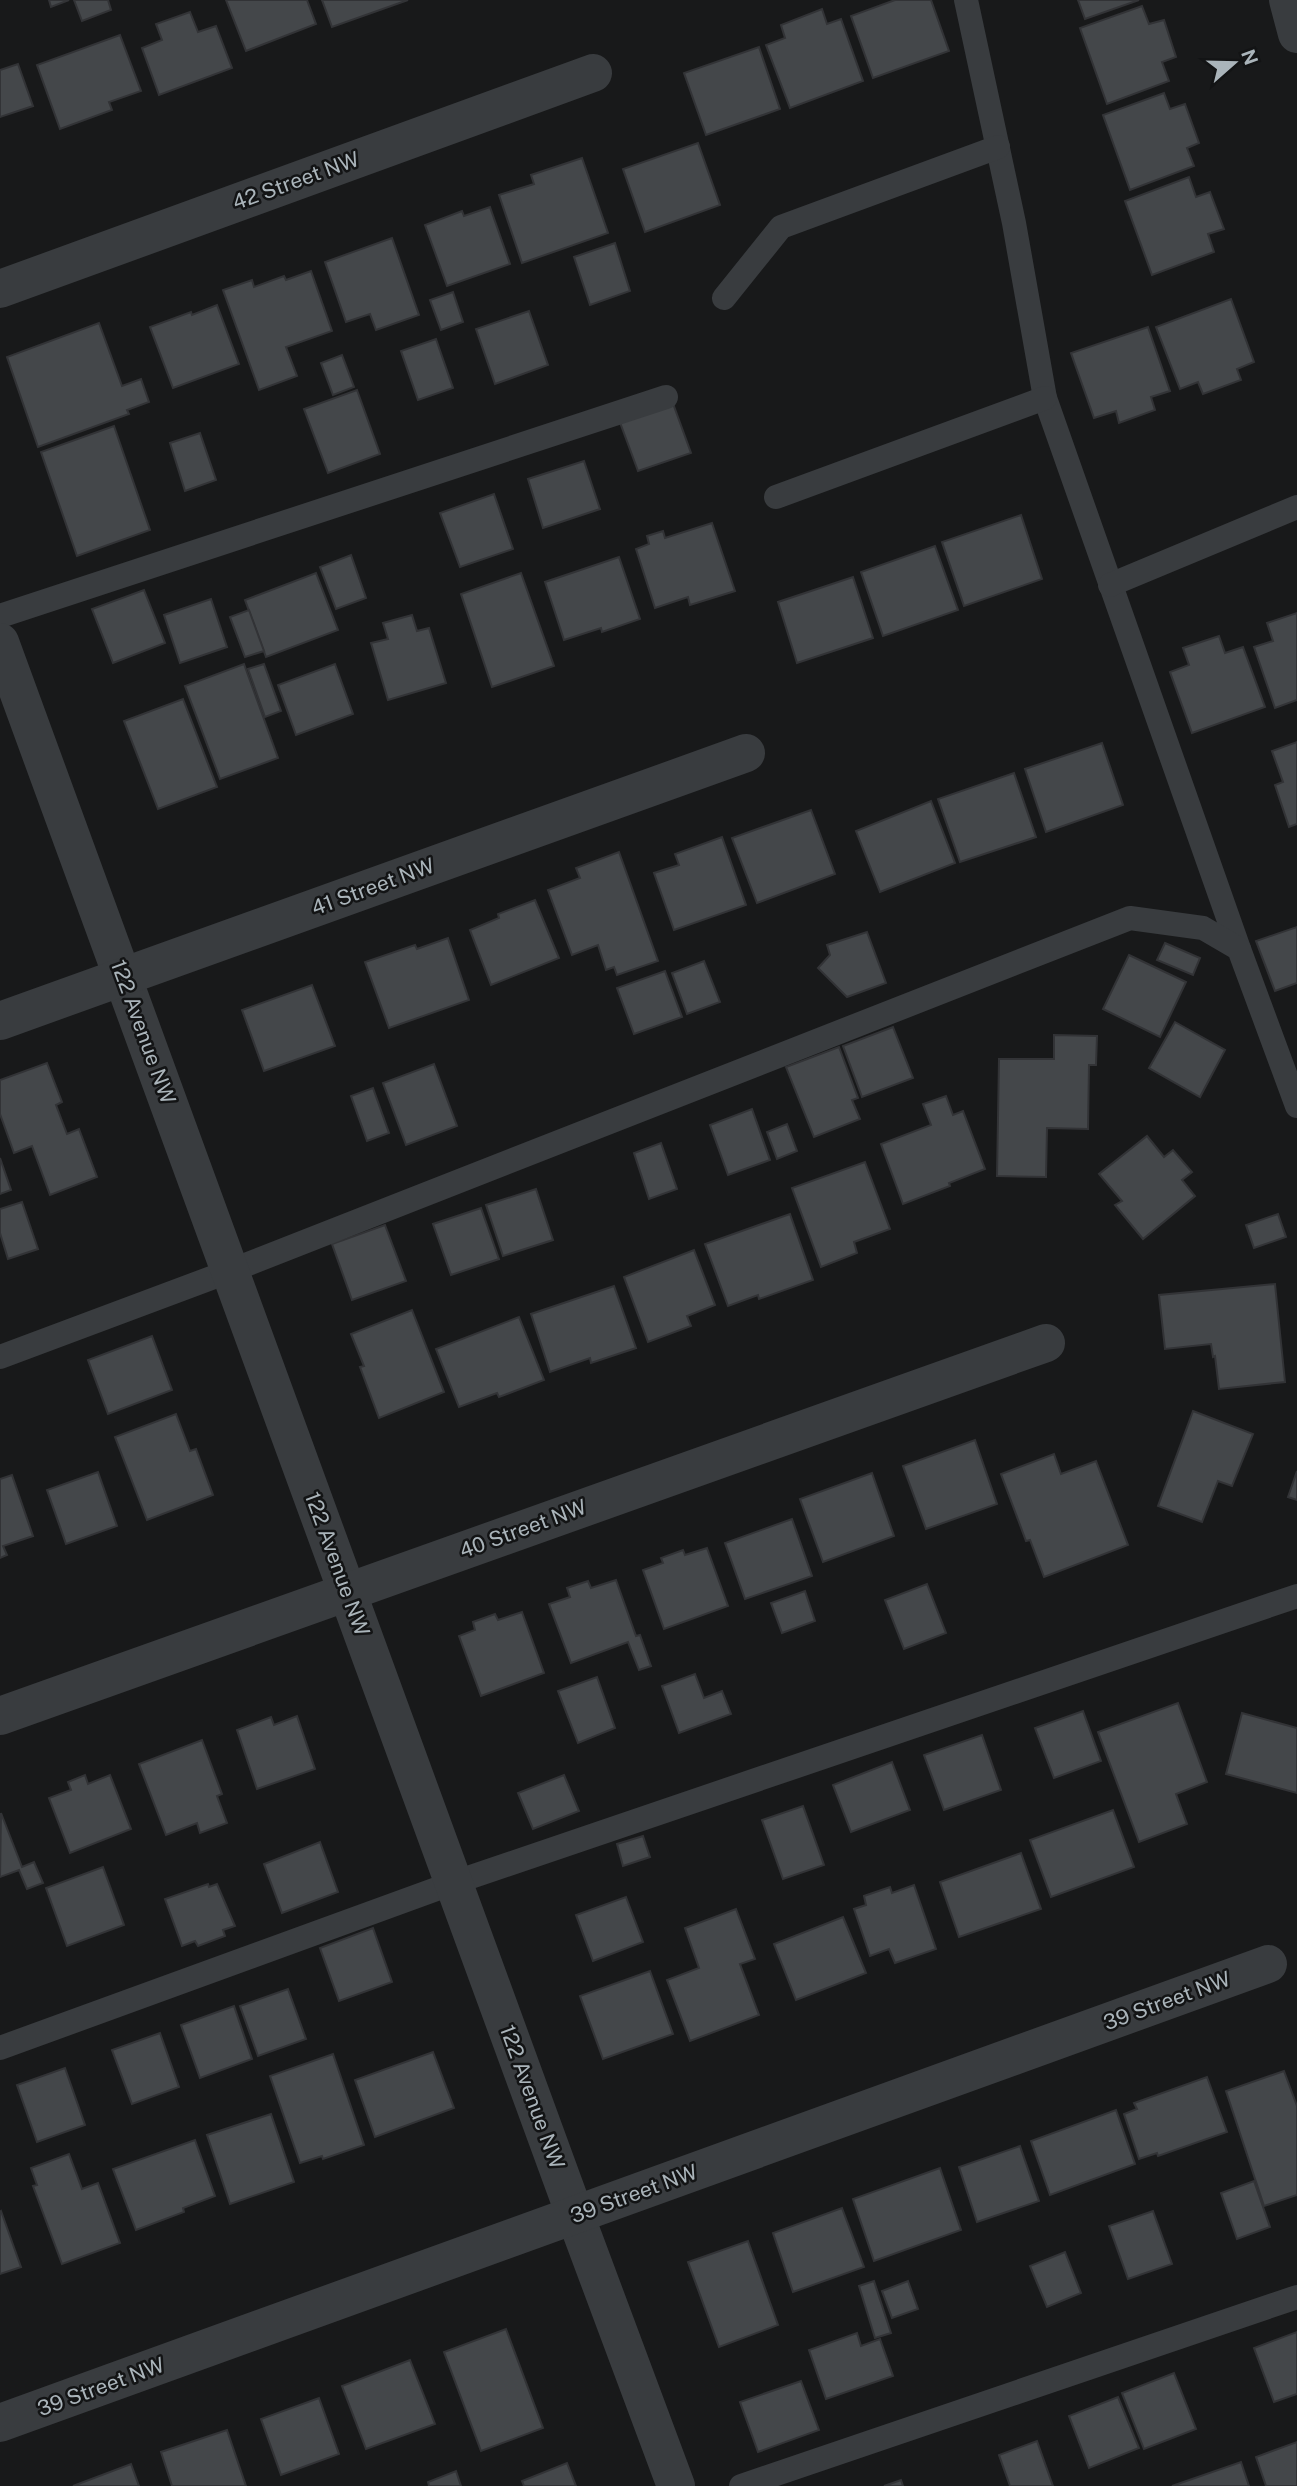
<svg xmlns="http://www.w3.org/2000/svg" width="1297" height="2486" font-family="'Public Sans',sans-serif">
	<style>
		.building { fill: #44474a; stroke: #323336; stroke-width: 2 }
		.lines { fill: none; stroke-linecap: round; stroke-linejoin: round }
		.service { stroke: #393c3f; stroke-width: 24 }
		.minor { stroke: #393c3f; stroke-width: 38 }
		.labels { text-anchor: middle; stroke-width: 5; stroke-linejoin: round; paint-order: stroke }
		.street-label { font-size: 21px; fill: #aab4ba; stroke: #131415 }
	</style>
	<rect width="100%" height="100%" fill="#18191a"/>
	<g class="building">
		<polygon points="49,0 69,0 51,7"/>
		<polygon points="74,0 108,0 111,10 82,21"/>
		<polygon points="226,0 307,0 316,24 246,51"/>
		<polygon points="322,0 408,0 332,27"/>
		<polygon points="895,0 931,0 949,51 873,78 851,16"/>
		<polygon points="1078,0 1139,0 1085,19"/>
		<polygon points="1142,6 1149,24 1164,20 1176,57 1162,62 1169,81 1107,104 1080,28"/>
		<polygon points="822,9 827,24 841,19 863,81 790,108 766,45 785,38 781,25"/>
		<polygon points="190,12 198,32 216,26 232,68 159,95 142,48 162,40 156,24"/>
		<polygon points="120,35 141,91 109,102 112,110 60,129 37,65"/>
		<polygon points="759,47 780,109 706,135 684,73"/>
		<polygon points="18,64 33,106 0,117 0,70"/>
		<polygon points="1164,93 1170,109 1185,104 1199,143 1187,148 1194,166 1130,190 1103,115"/>
		<polygon points="698,143 720,205 645,232 623,169"/>
		<polygon points="582,158 608,233 522,263 499,195 534,184 531,175"/>
		<polygon points="1189,177 1196,197 1210,192 1224,229 1208,234 1214,252 1152,275 1125,201"/>
		<polygon points="490,207 510,264 447,286 425,225 462,211 464,216"/>
		<polygon points="392,238 419,315 376,330 370,314 346,322 325,262"/>
		<polygon points="615,243 630,291 590,305 574,257"/>
		<polygon points="311,271 332,331 286,347 297,376 259,390 223,290 252,280 254,287 284,276 286,280"/>
		<polygon points="453,292 463,322 441,330 430,300"/>
		<polygon points="1231,299 1254,362 1237,369 1241,380 1203,394 1198,382 1180,389 1156,327"/>
		<polygon points="217,305 239,364 173,388 150,327 191,312 192,315"/>
		<polygon points="529,311 548,365 495,384 476,329"/>
		<polygon points="99,323 122,386 141,379 149,402 127,410 129,414 38,447 7,357"/>
		<polygon points="1148,327 1170,391 1151,397 1155,410 1119,423 1116,411 1094,418 1071,353"/>
		<polygon points="436,339 453,388 418,400 401,351"/>
		<polygon points="342,355 354,387 333,395 321,363"/>
		<polygon points="357,390 380,454 328,473 304,409"/>
		<polygon points="671,398 691,453 638,471 618,417"/>
		<polygon points="114,426 150,530 77,556 41,452"/>
		<polygon points="200,433 216,480 185,491 170,443"/>
		<polygon points="584,461 600,509 543,528 528,479"/>
		<polygon points="494,494 513,549 460,567 440,513"/>
		<polygon points="1021,515 1042,579 964,606 942,542"/>
		<polygon points="712,523 735,591 690,605 688,597 655,608 636,549 649,544 647,536 663,531 665,538"/>
		<polygon points="935,546 958,610 883,636 861,572"/>
		<polygon points="351,555 366,598 336,609 320,567"/>
		<polygon points="619,557 640,619 602,632 601,628 564,640 545,582"/>
		<polygon points="316,573 338,630 266,657 245,600"/>
		<polygon points="521,573 554,666 492,687 461,594"/>
		<polygon points="853,577 873,638 797,663 778,602"/>
		<polygon points="144,590 165,643 113,663 92,609"/>
		<polygon points="211,599 227,647 180,663 164,615"/>
		<polygon points="249,610 264,651 245,657 230,617"/>
		<polygon points="1297,613 1297,700 1275,708 1254,647 1273,641 1267,623"/>
		<polygon points="412,615 417,631 429,628 446,683 388,700 371,643 388,639 383,623"/>
		<polygon points="1219,636 1225,653 1243,647 1265,707 1192,733 1170,672 1189,665 1183,648"/>
		<polygon points="244,664 278,758 220,779 185,686"/>
		<polygon points="264,664 281,711 265,717 248,669"/>
		<polygon points="335,664 353,714 296,735 278,685"/>
		<polygon points="183,699 217,787 158,809 124,721"/>
		<polygon points="1297,742 1297,824 1289,827 1275,785 1283,782 1272,751"/>
		<polygon points="1102,743 1123,805 1046,832 1025,769"/>
		<polygon points="1014,773 1036,837 960,862 938,799"/>
		<polygon points="931,801 955,863 880,892 856,831"/>
		<polygon points="811,810 835,874 757,903 732,838"/>
		<polygon points="722,837 746,905 674,930 654,873 679,865 675,854"/>
		<polygon points="619,852 658,961 617,975 614,967 606,970 598,945 572,955 548,890 580,878 576,868"/>
		<polygon points="535,900 559,958 491,985 470,930 499,918 498,914"/>
		<polygon points="1297,927 1297,983 1275,991 1256,941"/>
		<polygon points="867,932 886,983 847,997 818,968 830,955 827,945"/>
		<polygon points="448,938 469,1000 389,1028 365,962 415,945 417,949"/>
		<polygon points="1165,943 1200,958 1193,975 1157,960"/>
		<polygon points="1129,955 1186,982 1160,1037 1103,1009"/>
		<polygon points="704,961 720,1002 687,1014 672,973"/>
		<polygon points="665,971 682,1017 634,1034 617,988"/>
		<polygon points="312,985 335,1046 264,1071 242,1010"/>
		<polygon points="1175,1022 1225,1050 1200,1097 1149,1068"/>
		<polygon points="893,1027 913,1078 862,1097 843,1046"/>
		<polygon points="1054,1035 1097,1036 1096,1065 1089,1065 1088,1129 1047,1128 1046,1177 997,1176 999,1059 1054,1059"/>
		<polygon points="839,1047 858,1098 852,1100 860,1119 814,1137 786,1067"/>
		<polygon points="47,1063 62,1102 56,1105 67,1134 79,1129 97,1177 50,1195 32,1146 14,1153 0,1114 0,1080"/>
		<polygon points="434,1064 457,1126 406,1145 383,1083"/>
		<polygon points="373,1088 389,1133 367,1141 351,1096"/>
		<polygon points="946,1096 953,1115 963,1111 985,1169 949,1183 950,1186 903,1204 881,1144 931,1125 923,1104"/>
		<polygon points="752,1109 770,1160 728,1175 710,1125"/>
		<polygon points="787,1124 797,1151 777,1159 767,1132"/>
		<polygon points="1147,1136 1164,1157 1173,1150 1192,1172 1182,1180 1195,1196 1143,1239 1115,1205 1122,1201 1099,1174"/>
		<polygon points="661,1143 677,1189 649,1199 634,1153"/>
		<polygon points="0,1158 11,1190 0,1194"/>
		<polygon points="865,1162 890,1229 854,1242 857,1253 821,1267 792,1188"/>
		<polygon points="536,1189 553,1240 503,1256 486,1205"/>
		<polygon points="22,1202 38,1249 8,1259 0,1233 0,1209"/>
		<polygon points="481,1208 499,1259 451,1275 433,1224"/>
		<polygon points="790,1214 813,1280 759,1299 758,1295 728,1306 705,1244"/>
		<polygon points="1278,1214 1286,1237 1254,1248 1246,1225"/>
		<polygon points="385,1225 406,1281 352,1300 332,1244"/>
		<polygon points="694,1250 715,1305 687,1316 691,1326 648,1342 624,1277"/>
		<polygon points="1275,1284 1285,1382 1219,1389 1215,1356 1213,1357 1211,1344 1165,1349 1159,1295"/>
		<polygon points="614,1286 636,1348 591,1363 590,1358 550,1372 531,1314"/>
		<polygon points="412,1310 444,1392 379,1418 360,1367 364,1366 351,1334"/>
		<polygon points="519,1317 544,1380 499,1397 497,1393 459,1407 436,1349"/>
		<polygon points="152,1336 172,1390 108,1414 88,1360"/>
		<polygon points="1193,1411 1253,1434 1232,1486 1218,1481 1202,1522 1158,1506"/>
		<polygon points="176,1414 190,1451 196,1449 213,1495 147,1520 115,1437"/>
		<polygon points="975,1440 997,1504 926,1529 903,1466"/>
		<polygon points="1054,1454 1061,1474 1096,1461 1128,1545 1044,1577 1030,1540 1026,1541 1001,1474"/>
		<polygon points="1297,1471 1297,1500 1288,1497"/>
		<polygon points="98,1472 117,1526 66,1544 47,1490"/>
		<polygon points="872,1473 894,1536 823,1562 800,1499"/>
		<polygon points="12,1475 33,1536 3,1546 7,1555 0,1558 0,1479"/>
		<polygon points="792,1519 812,1576 745,1599 725,1543"/>
		<polygon points="707,1548 728,1606 664,1629 643,1570 663,1563 661,1558 683,1550 685,1555"/>
		<polygon points="616,1580 636,1636 640,1635 651,1666 639,1670 628,1642 571,1663 549,1604 570,1597 567,1588 588,1581 591,1588"/>
		<polygon points="927,1584 946,1633 904,1649 885,1600"/>
		<polygon points="805,1591 815,1621 782,1633 771,1603"/>
		<polygon points="522,1612 544,1673 481,1696 459,1636 475,1630 473,1622 495,1614 498,1620"/>
		<polygon points="695,1674 704,1698 722,1691 731,1714 679,1733 662,1686"/>
		<polygon points="597,1677 615,1728 578,1743 558,1691"/>
		<polygon points="1178,1703 1207,1782 1176,1794 1187,1824 1139,1842 1098,1732"/>
		<polygon points="1083,1711 1101,1761 1054,1778 1035,1728"/>
		<polygon points="1242,1713 1297,1728 1297,1793 1226,1774"/>
		<polygon points="297,1716 315,1769 257,1789 237,1730 271,1717 274,1725"/>
		<polygon points="982,1735 1001,1790 944,1810 924,1755"/>
		<polygon points="202,1740 222,1794 217,1796 227,1823 200,1833 197,1823 166,1835 139,1764"/>
		<polygon points="892,1762 910,1810 851,1832 833,1785"/>
		<polygon points="85,1775 88,1784 110,1775 131,1829 70,1853 49,1798 71,1790 68,1782"/>
		<polygon points="564,1775 579,1811 533,1829 518,1793"/>
		<polygon points="803,1806 824,1865 783,1879 762,1820"/>
		<polygon points="1113,1810 1134,1867 1051,1897 1030,1840"/>
		<polygon points="1,1813 22,1867 34,1862 43,1883 27,1889 19,1870 0,1877"/>
		<polygon points="643,1836 650,1857 623,1866 617,1844"/>
		<polygon points="320,1842 338,1892 282,1913 264,1864"/>
		<polygon points="1021,1853 1041,1909 959,1937 940,1882"/>
		<polygon points="103,1867 124,1925 67,1946 46,1888"/>
		<polygon points="208,1884 209,1887 217,1884 235,1926 223,1930 225,1936 198,1946 195,1941 182,1946 165,1899"/>
		<polygon points="914,1885 936,1949 895,1963 889,1949 870,1956 854,1909 866,1905 864,1896 890,1887 892,1893"/>
		<polygon points="626,1897 643,1942 593,1961 576,1915"/>
		<polygon points="736,1909 755,1959 740,1964 759,2015 690,2041 667,1980 699,1968 685,1928"/>
		<polygon points="843,1917 866,1973 796,2000 774,1944"/>
		<polygon points="373,1928 392,1982 339,2001 320,1948"/>
		<polygon points="650,1971 673,2034 603,2059 580,1996"/>
		<polygon points="288,1989 306,2039 258,2056 240,2006"/>
		<polygon points="234,2006 252,2059 200,2078 181,2025"/>
		<polygon points="160,2033 179,2087 132,2104 112,2050"/>
		<polygon points="433,2052 454,2108 375,2137 355,2080"/>
		<polygon points="333,2054 364,2145 323,2159 322,2156 300,2163 270,2076"/>
		<polygon points="65,2068 85,2125 37,2142 17,2085"/>
		<polygon points="1284,2071 1297,2106 1297,2195 1264,2206 1226,2091"/>
		<polygon points="1207,2077 1227,2132 1158,2156 1157,2153 1139,2159 1124,2114 1137,2109 1134,2103"/>
		<polygon points="1116,2110 1135,2164 1050,2195 1031,2141"/>
		<polygon points="271,2114 294,2182 230,2204 207,2135"/>
		<polygon points="195,2140 215,2196 183,2208 184,2212 136,2230 113,2169"/>
		<polygon points="1020,2146 1039,2201 977,2222 959,2167"/>
		<polygon points="69,2154 82,2189 98,2183 120,2243 62,2264 33,2186 37,2185 31,2168"/>
		<polygon points="940,2168 961,2230 874,2261 853,2199"/>
		<polygon points="1254,2181 1270,2227 1237,2239 1221,2193"/>
		<polygon points="842,2208 864,2267 793,2292 773,2233"/>
		<polygon points="1,2211 21,2267 0,2274 0,2212"/>
		<polygon points="1153,2211 1172,2264 1128,2279 1109,2226"/>
		<polygon points="748,2241 778,2325 719,2347 688,2262"/>
		<polygon points="1065,2252 1081,2293 1047,2307 1030,2266"/>
		<polygon points="874,2281 891,2333 875,2338 859,2286"/>
		<polygon points="908,2281 918,2309 892,2318 882,2291"/>
		<polygon points="506,2329 543,2428 481,2451 444,2352"/>
		<polygon points="1297,2332 1297,2394 1274,2402 1254,2348"/>
		<polygon points="857,2333 861,2346 880,2339 893,2376 826,2399 809,2350"/>
		<polygon points="410,2360 435,2424 366,2449 342,2386"/>
		<polygon points="1174,2373 1196,2429 1144,2449 1122,2393"/>
		<polygon points="801,2381 819,2430 758,2452 740,2402"/>
		<polygon points="1118,2397 1139,2448 1089,2468 1069,2416"/>
		<polygon points="319,2398 339,2454 281,2475 261,2419"/>
		<polygon points="227,2430 246,2486 172,2486 161,2452"/>
		<polygon points="1037,2441 1053,2486 1010,2486 999,2455"/>
		<polygon points="1297,2442 1297,2486 1266,2486 1256,2457"/>
		<polygon points="1241,2462 1249,2486 1172,2486"/>
		<polygon points="567,2463 576,2486 524,2486 522,2481"/>
		<polygon points="131,2464 139,2486 73,2486"/>
		<polygon points="456,2471 461,2486 429,2486 428,2482"/>
		<polygon points="901,2480 903,2486 884,2486"/>
	</g>
	<g class="lines">
		<g class="service">
			<polyline points="966,0 1014,223 1045,398 1239,949"/>
			<polyline points="724,298 781,227 998,147"/>
			<polyline points="776,497 1045,398"/>
			<polyline points="1110,585 1297,507"/>
			<polyline points="0,616 666,397"/>
			<polyline points="0,1357 230,1271 1130,918 1203,928 1239,949 1297,1106"/>
			<polyline points="0,2048 453,1883 1297,1596"/>
			<polyline points="741,2486 1297,2297"/>
		</g>
		<g class="minor">
			<polyline points="1288,0 1297,34"/>
			<polyline points="0,289 593,73"/>
			<polyline points="0,642 575,2215 676,2486"/>
			<polyline points="0,1021 746,753"/>
			<polyline points="0,1716 1046,1343"/>
			<polyline points="0,2423 1268,1964"/>
		</g>
	</g>
	<g class="labels">
		<g class="street-label">
			<text transform="translate(296 181) rotate(-20)" y="7">42 Street NW</text>
			<text transform="translate(373 887) rotate(-20)" y="7">41 Street NW</text>
			<text transform="translate(143 1032) rotate(70)" y="7">122 Avenue NW</text>
			<text transform="translate(523 1529) rotate(-20)" y="7">40 Street NW</text>
			<text transform="translate(337 1564) rotate(70)" y="7">122 Avenue NW</text>
			<text transform="translate(1167 2001) rotate(-20)" y="7">39 Street NW</text>
			<text transform="translate(532 2097) rotate(70)" y="7">122 Avenue NW</text>
			<text transform="translate(634 2194) rotate(-20)" y="7">39 Street NW</text>
			<text transform="translate(101 2387) rotate(-20)" y="7">39 Street NW</text>
		</g>
	</g>
	<g transform="translate(1234 63) rotate(70)" stroke="#131415" stroke-width="5" paint-order="stroke">
	<path d="M0-5L12 26L0 18L-12 26Z" fill="#aab4ba"/>
	<text y="-10" font-size="19" font-weight="bold" text-anchor="middle" fill="#aab4ba">N</text>
	</g>
</svg>
